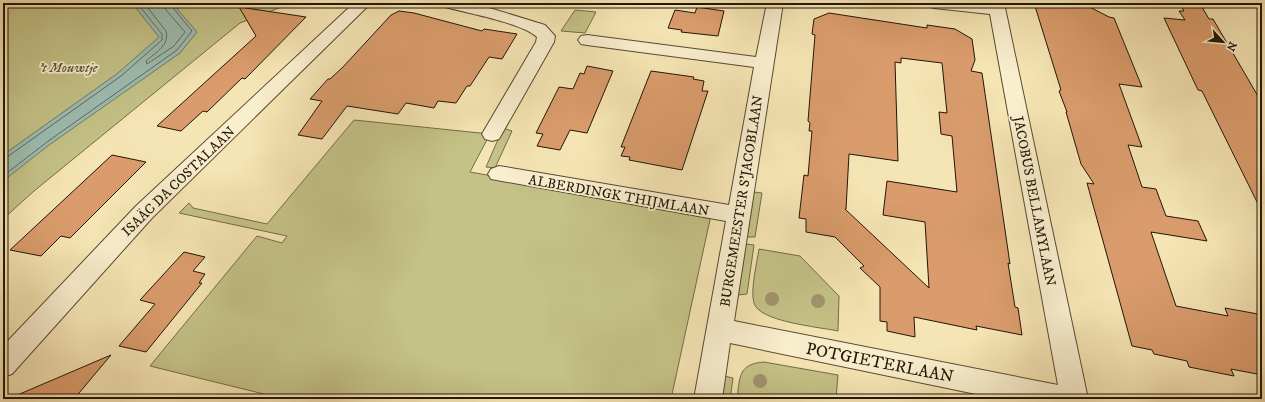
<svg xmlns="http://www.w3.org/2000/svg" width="1265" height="402" font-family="'IM FELL DW Pica',serif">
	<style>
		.green { fill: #c4c287; stroke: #736c47 }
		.water { fill: #9dbeb2; stroke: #6c7b6e }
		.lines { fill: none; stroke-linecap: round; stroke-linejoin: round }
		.shore { stroke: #606a5c; stroke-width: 1 }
		.building { fill: #da9c6c; stroke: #221607; fill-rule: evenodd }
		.minor-casing { stroke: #574a32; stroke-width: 2 }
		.minor { fill: #f9eece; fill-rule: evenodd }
		.tree { fill: #a1946e }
		.labels { text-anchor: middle; stroke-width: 3.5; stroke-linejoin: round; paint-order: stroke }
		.park-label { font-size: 14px; font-style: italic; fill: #5b5234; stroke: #f9eece }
		.street-label { font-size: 14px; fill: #221607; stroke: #f9eece }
		.near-street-label { font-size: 17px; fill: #221607; stroke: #f9eece }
	</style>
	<rect width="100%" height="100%" fill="#f6e5b4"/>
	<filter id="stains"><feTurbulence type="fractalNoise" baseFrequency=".005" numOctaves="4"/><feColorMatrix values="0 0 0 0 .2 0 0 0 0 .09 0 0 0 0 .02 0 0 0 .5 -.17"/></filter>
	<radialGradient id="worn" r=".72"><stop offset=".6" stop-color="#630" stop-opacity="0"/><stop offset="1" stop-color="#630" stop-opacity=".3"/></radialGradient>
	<g class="green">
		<polygon points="3,3 292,3 240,23 34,191 3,219"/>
		<polygon points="575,10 596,12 585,33 561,31"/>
		<polygon points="354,120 490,134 470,172 711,215 671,399 284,399 150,366 257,236 282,243 287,236 179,213 189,203 193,208 267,224"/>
		<polygon points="503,128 512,131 495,168 486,167"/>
		<polygon points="754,192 762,193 755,237 747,237"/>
		<polygon points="746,244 754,245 747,294 738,295"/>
		<path d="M759,249L800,256L839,296L838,331C820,327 759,322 754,303C750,290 757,263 759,249Z"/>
		<path d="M764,362L838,375L836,399H737C740,377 738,364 764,362Z"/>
		<polygon points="724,376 733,378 730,399 721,399"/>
	</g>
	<polygon class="water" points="132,3 172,3 197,32 180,53 49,145 3,181 3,155 118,73 159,37"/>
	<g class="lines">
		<g class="shore">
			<path d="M144,3L166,31C170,45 155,53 146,61L147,64L174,46L185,32L166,10L164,3"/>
			<polyline points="3,158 7,157 121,76 162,40 162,34 137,3"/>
			<polyline points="3,176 47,142 177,50 192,31 169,3"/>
		</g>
	</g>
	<g class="building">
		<polygon points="1034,3 1082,3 1109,17 1114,18 1142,87 1119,84 1142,147 1128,145 1142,187 1156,189 1166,216 1198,221 1207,241 1151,232 1176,306 1228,316 1225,308 1258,314 1262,323 1262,375 1231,369 1234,376 1189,367 1187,361 1154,354 1152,350 1132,346 1087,183 1094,184 1081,164 1066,112 1067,112 1059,91 1061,90"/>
		<polygon points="1180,5 1202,7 1209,19 1213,19 1262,103 1262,212 1202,91 1198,90 1164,18 1185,20 1179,11 1184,11"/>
		<polygon points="239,7 306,17 245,79 242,78 207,112 203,111 181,131 157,126 256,36"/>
		<polygon points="697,7 724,11 718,36 681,32 682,30 668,28 675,10 695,13"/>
		<polygon points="399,11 414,13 482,31 484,29 517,34 502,59 489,57 470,86 467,86 456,103 438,101 434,108 406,103 398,114 347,106 322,139 298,135 322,101 310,99 328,79 330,79 343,67 391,15"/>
		<path d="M829,13L927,28V25L955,29L972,39L975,60L971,71L982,73L1010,264L1008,263L1015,307L1018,308L1022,335L976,326L977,330L914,317L915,337L887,331V322L880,321V287L860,268L864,266L835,237L806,232V219L799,218L804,175L808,176L812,131H809L810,123L808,121L815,35L812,34L814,19ZM901,58L942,63L947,113L939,112L941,134L952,136L957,192L887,181L883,215L925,222L929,288L845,209H846L849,154L898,161L895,62L901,63Z"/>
		<polygon points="587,66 613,71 587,133 570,130 560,150 537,146 543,134 536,133 559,87 573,89 580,73 584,74"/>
		<polygon points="651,71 694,77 693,79 704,81 702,91 708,91 682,170 629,160 630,157 621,156 625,147 621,147"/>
		<polygon points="112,155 146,162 70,238 61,236 41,256 10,250"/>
		<polygon points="184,252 205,257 193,271 205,274 199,283 202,283 146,352 119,346 155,304 140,300"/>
		<polygon points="111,355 74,399 8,399"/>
	</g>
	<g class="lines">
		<defs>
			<g id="minor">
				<polygon points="354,3 371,3 152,218 12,374 3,377 3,346 136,206"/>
				<path d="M439,3H472L483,6L545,25L555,36L554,42L499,139L492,141L485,139L482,134L536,42L537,37C523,23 463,12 441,6Z"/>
				<polygon points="767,3 783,3 734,321 1058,385 990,14 934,8 928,6 926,3 1004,3 1088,399 1000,399 730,343 722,399 694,399 726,221 491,179 488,174 491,169 499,166 729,205 754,67 587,45 581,44 578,40 581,36 587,35 756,57"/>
			</g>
		</defs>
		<use href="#minor" class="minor-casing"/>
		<use href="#minor" class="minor"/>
	</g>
	<g class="tree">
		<circle cx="772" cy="299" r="7"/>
		<circle cx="818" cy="301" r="7"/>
		<circle cx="760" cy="381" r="7"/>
	</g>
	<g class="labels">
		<g class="park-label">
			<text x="68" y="72">'t Mouwtje</text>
		</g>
		<g class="street-label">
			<text transform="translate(178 181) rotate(-44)" y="5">ISAÄC DA COSTALAAN</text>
			<text transform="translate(619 195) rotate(10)" y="5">ALBERDINGK THIJMLAAN</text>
			<text transform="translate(741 201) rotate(-81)" y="5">BURGEMEESTER S'JACOBLAAN</text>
			<text transform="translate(1035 201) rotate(79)" y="5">JACOBUS BELLAMYLAAN</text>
		</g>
		<g class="near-street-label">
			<text transform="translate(880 362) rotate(11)" y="6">POTGIETERLAAN</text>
		</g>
	</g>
	<rect width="1265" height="402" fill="none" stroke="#f6e5b4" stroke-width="16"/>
	<rect x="4" y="4" width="1257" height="394" fill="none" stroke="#221607" stroke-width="2"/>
	<rect x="8" y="8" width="1249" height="386" fill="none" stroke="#221607"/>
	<g transform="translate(1223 42) rotate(117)" stroke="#f9eece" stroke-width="3" paint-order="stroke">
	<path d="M0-3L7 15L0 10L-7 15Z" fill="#221607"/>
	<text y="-6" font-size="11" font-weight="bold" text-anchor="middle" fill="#221607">N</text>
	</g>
	<rect width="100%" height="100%" filter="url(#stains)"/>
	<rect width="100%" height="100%" fill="url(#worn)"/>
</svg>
